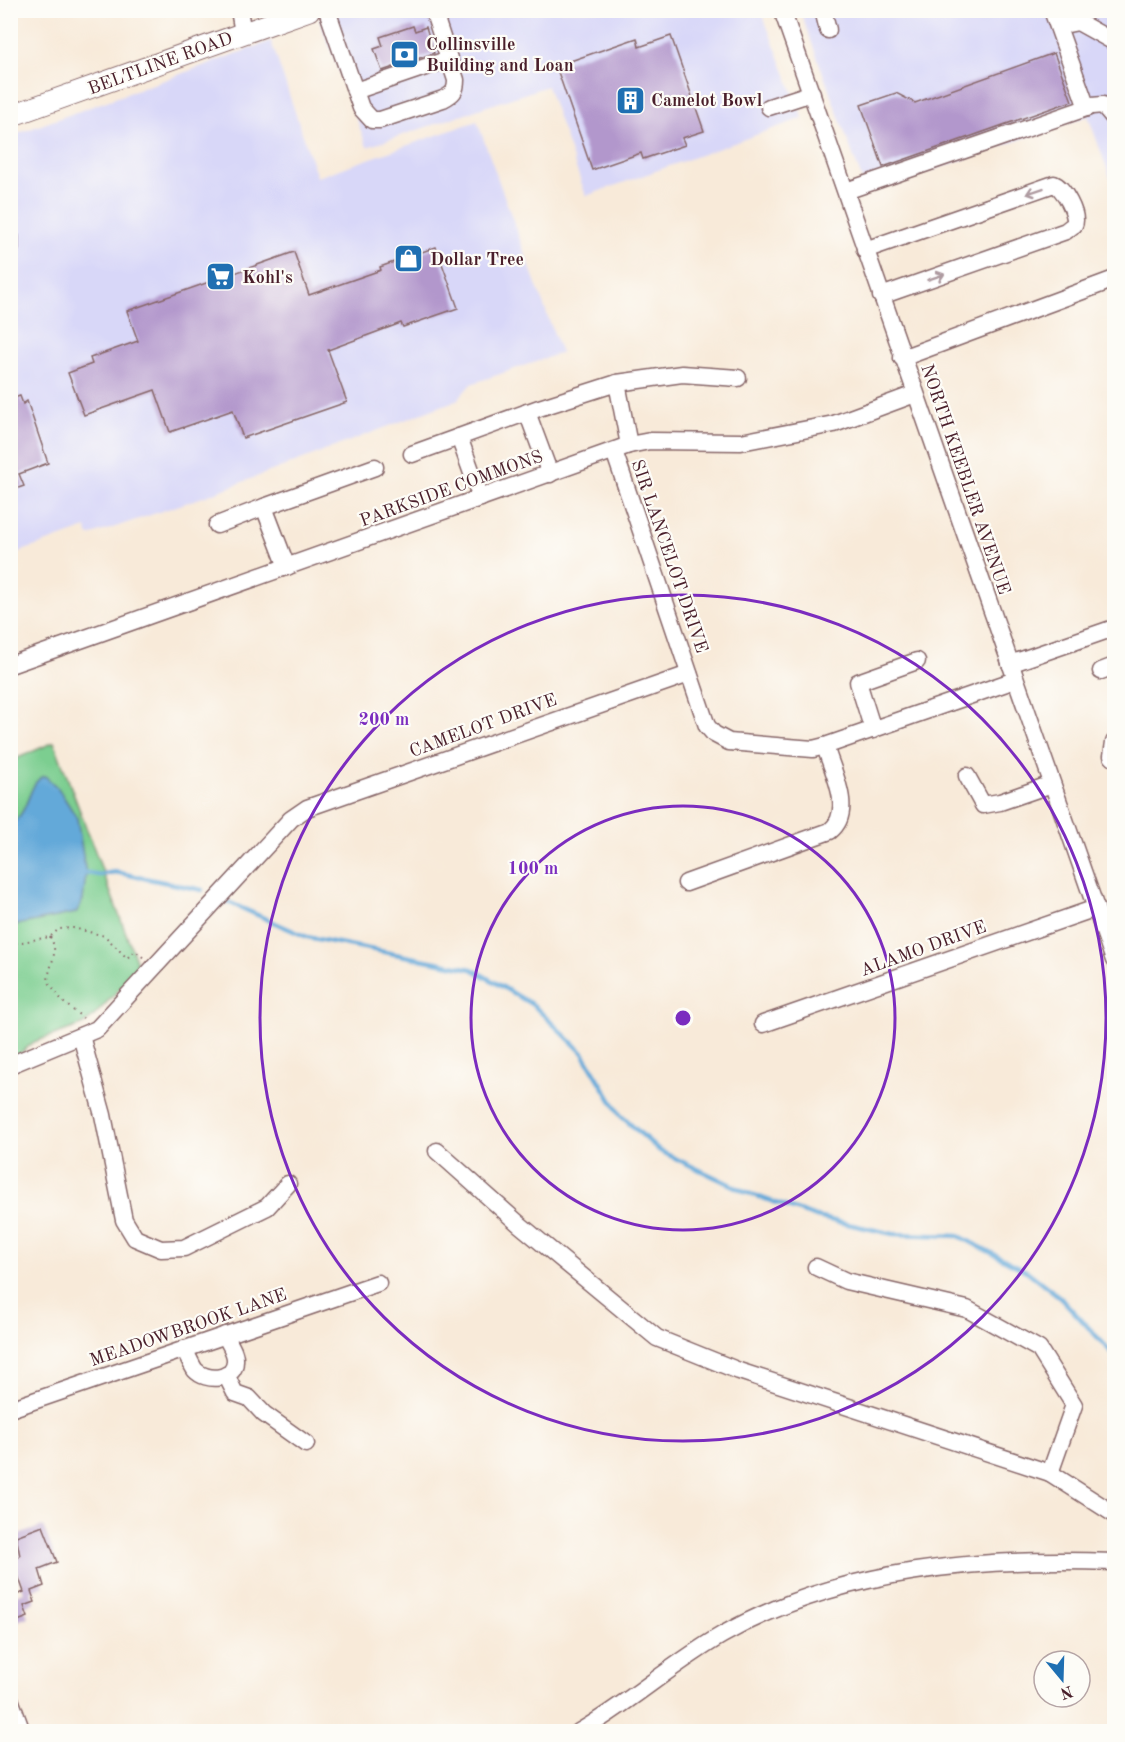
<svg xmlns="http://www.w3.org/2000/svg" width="1125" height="1742" font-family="'Old Standard TT',serif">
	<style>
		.built { fill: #d8d7f8 }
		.green { fill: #7cce90; stroke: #63765e; stroke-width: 1.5 }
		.water { fill: #63a9d9; stroke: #566482; stroke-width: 1.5 }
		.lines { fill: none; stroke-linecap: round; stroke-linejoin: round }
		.stream { stroke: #63a9d9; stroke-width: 4.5 }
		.building { fill: #b297cc }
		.minor-casing { stroke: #876668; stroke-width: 19 }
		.major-casing { stroke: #876668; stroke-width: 23 }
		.path { stroke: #876668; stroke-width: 2; stroke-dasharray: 1.5 4.5; stroke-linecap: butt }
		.minor { stroke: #fff; stroke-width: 16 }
		.major { stroke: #fff; stroke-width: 21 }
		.oneway { stroke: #ae9aa0 }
		.ring { fill: none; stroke: #7b2cbf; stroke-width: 3 }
		.labels { text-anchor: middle; stroke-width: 4.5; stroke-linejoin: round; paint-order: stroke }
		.poi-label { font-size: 18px; font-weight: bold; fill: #4a1f2b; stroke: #fdfcf7; text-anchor: start }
		.street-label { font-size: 18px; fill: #4a1f2b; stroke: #fdfcf7 }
		.centre { fill: #7b2cbf; stroke: #fdfcf7; stroke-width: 3 }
		.ring-label { font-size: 18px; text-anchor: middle; font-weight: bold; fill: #7b2cbf; stroke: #fdfcf7; stroke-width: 4.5; stroke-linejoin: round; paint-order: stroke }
	</style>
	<rect width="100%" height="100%" fill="#fdfcf7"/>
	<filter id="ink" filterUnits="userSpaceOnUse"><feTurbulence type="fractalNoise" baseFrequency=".0167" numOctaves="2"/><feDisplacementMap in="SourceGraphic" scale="12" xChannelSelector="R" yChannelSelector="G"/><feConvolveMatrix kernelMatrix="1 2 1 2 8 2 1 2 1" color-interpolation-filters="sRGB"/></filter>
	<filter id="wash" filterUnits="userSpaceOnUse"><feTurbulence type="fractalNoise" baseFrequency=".008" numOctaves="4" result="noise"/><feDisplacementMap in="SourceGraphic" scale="24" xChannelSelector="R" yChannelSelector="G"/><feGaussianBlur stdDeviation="1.35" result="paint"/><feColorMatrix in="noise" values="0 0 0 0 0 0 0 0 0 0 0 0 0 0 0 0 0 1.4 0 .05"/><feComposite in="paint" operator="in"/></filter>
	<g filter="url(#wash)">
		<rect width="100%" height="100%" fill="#f8ead9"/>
		<g class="built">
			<polygon points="348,10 761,11 803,118 586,196 547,86 367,147 319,19"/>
			<polygon points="800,11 1114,11 1114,188 1088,116 867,193"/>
			<polygon points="271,41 317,177 477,121 561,353 471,384 457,400 206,496 89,536 86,528 11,555 11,136"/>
		</g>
		<polygon class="green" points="54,742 139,968 92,1018 82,1025 34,1042 11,1061 11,761"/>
		<path class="water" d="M45,776L58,788L77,818L86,874L83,900L76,913L11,926V823C31,812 27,781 45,776Z"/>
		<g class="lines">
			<g class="stream">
				<polyline points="81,872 100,875 115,872 202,890"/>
				<polyline points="228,902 307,937 472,969 533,1005 583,1053 620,1115 660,1151 748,1193 816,1217 893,1234 959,1236 1028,1272 1061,1298 1114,1355"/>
				<polyline points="1111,1732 1114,1729"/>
			</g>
		</g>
		<g id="blocks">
			<g class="building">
				<polygon points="413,26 415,31 426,27 434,53 382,71 374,49 383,46 380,37"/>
				<polygon points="671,36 704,131 682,138 685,145 643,159 641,153 592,170 556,66 637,38 639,47"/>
				<polygon points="1054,53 1072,101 883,167 861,105 896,93 915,103"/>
				<polygon points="436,247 458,308 403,327 401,323 328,350 347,402 243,438 233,410 170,432 155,390 84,415 68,373 92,364 90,358 138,341 127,311 294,252 309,295 381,270 380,267"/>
				<polygon points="20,396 23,404 27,401 48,463 19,474 24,486 10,491 10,399"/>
				<polygon points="43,1526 57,1562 39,1569 44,1586 31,1591 35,1602 24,1606 28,1617 10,1624 10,1597 24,1592 12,1559 20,1556 16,1536"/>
			</g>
		</g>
	</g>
	<g filter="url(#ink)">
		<use href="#blocks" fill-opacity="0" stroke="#876668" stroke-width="1.5"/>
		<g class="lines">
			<defs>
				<g id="minor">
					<polyline points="239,10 243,33"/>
					<path d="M327,10L361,108L372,120H380L443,99C453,94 456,91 456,80L433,10"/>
					<polyline points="782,10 1114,960"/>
					<polyline points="823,10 828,30"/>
					<polyline points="1052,10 1087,108"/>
					<polyline points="1058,26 1078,22 1114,42"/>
					<polyline points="355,91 449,59"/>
					<polyline points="769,107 812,93"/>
					<polyline points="846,191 1092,106 1103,105 1114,118"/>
					<polyline points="10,236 10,249"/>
					<path d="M865,250L1054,184C1063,187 1079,215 1074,225C1073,225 1067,230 1066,231L881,296"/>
					<polyline points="902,358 1112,280"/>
					<polyline points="617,383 682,374 738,378"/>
					<polyline points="527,412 550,474"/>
					<polyline points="459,437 481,498"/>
					<polyline points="614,451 707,726 714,734 729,742 813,749 825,746 1015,680"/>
					<polyline points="412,454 539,408 617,383 629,445"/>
					<polyline points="217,525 264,507"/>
					<polyline points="287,567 264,507 375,467"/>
					<polyline points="1010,664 1114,628"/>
					<polyline points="10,665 629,445 650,441 741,442 834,424 915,394"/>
					<polyline points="1101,671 1114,666"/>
					<polyline points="873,730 858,682 917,661"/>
					<polyline points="1114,742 1112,756 1114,758"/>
					<polyline points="967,776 983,805 1000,802 1052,784"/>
					<path d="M686,883L830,831C855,811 832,771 825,746"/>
					<polyline points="763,1024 1096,908"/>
					<polyline points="81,1036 103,1115 124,1220 135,1238 161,1249 184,1248 267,1207 288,1184"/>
					<polyline points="10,1065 97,1029 291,819 307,808 689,674"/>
					<polyline points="437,1151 519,1224 657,1338 739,1371 1050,1473"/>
					<polyline points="816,1267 846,1281 967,1309 1039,1349 1074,1405 1050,1473 1114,1514"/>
					<path d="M184,1349C188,1356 191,1364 195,1370C206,1382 235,1381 235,1361C236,1352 228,1342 225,1335"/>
					<polyline points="226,1375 235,1393 249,1398 264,1414 306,1444"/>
					<polyline points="10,1409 378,1283"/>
					<polyline points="10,1699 22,1732"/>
					<path d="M579,1732C629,1703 672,1664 722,1635C840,1568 982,1557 1114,1562"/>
				</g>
				<polyline id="major" points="10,116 309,10"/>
			</defs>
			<use href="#minor" class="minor-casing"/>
			<use href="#major" class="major-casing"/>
			<g class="path">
				<path d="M50,937C60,953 49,964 48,981L63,1002L83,1018"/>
				<polyline points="10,944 50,937 59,929 73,928 105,936 127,958 135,951 144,958"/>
			</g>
			<use href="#minor" class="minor"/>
			<use href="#major" class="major"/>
		</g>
		<defs><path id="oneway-shaft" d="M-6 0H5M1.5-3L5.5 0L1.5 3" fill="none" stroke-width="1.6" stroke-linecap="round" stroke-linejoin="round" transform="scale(1.5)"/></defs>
		<g class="oneway">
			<use href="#oneway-shaft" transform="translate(1035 191) rotate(161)"/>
			<use href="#oneway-shaft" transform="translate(936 277) rotate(-19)"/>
		</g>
	</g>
	<g class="ring">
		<circle cx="683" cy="1018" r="212"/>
		<circle cx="683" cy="1018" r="423"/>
	</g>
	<defs>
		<symbol id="bank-square" viewBox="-11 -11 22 22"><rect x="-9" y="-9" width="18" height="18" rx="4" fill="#1f6fb2" stroke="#fdfcf7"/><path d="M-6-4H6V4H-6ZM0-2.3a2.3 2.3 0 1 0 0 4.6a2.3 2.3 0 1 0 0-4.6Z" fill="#fff"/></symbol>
		<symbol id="building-square" viewBox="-11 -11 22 22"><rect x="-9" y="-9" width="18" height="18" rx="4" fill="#1f6fb2" stroke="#fdfcf7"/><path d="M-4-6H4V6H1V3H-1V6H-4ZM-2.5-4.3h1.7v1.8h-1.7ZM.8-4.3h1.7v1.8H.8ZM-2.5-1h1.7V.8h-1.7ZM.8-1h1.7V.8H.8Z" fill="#fff"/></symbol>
		<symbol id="shop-square" viewBox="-11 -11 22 22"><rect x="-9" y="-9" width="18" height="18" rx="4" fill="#1f6fb2" stroke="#fdfcf7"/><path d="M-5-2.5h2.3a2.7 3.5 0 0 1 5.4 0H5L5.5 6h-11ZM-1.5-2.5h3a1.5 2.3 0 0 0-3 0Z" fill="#fff"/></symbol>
		<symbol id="supermarket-square" viewBox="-11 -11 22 22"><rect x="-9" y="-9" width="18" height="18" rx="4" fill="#1f6fb2" stroke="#fdfcf7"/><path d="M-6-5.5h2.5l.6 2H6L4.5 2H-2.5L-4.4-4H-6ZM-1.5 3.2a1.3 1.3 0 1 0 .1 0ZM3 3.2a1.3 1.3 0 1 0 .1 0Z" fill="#fff"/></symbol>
	</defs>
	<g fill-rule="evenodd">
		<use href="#bank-square" x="388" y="38" width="33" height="33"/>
		<use href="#building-square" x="614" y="84" width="33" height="33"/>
		<use href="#shop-square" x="392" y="242" width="33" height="33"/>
		<use href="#supermarket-square" x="204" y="260" width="33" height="33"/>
	</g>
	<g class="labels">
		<g class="poi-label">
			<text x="426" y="50">Collinsville<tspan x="426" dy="21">Building and Loan</tspan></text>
			<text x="651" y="106">Camelot Bowl</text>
			<text x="430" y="265">Dollar Tree</text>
			<text x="242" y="283">Kohl's</text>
		</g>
		<g class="street-label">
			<text transform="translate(160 63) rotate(-20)" y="6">BELTLINE ROAD</text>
			<text transform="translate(966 479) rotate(71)" y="6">NORTH KEEBLER AVENUE</text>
			<text transform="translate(451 488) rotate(-20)" y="6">PARKSIDE COMMONS</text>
			<text transform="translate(670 556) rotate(71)" y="6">SIR LANCELOT DRIVE</text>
			<text transform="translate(483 725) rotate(-20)" y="6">CAMELOT DRIVE</text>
			<text transform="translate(923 948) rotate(-20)" y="6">ALAMO DRIVE</text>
			<text transform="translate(188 1327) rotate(-19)" y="6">MEADOWBROOK LANE</text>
		</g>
	</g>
	<circle cx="683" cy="1018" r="9" class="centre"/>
	<g class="ring-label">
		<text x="384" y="725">200 m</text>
		<text x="533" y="874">100 m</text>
	</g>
	<rect width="1125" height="1742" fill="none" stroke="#fdfcf7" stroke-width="36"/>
	<g transform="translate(1062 1679) rotate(161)"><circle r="28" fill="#fdfcf7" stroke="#b5a4a5" stroke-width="1.5"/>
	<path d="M0-4.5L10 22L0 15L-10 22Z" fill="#1f6fb2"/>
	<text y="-9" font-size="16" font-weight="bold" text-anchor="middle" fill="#4a1f2b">N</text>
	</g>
</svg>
